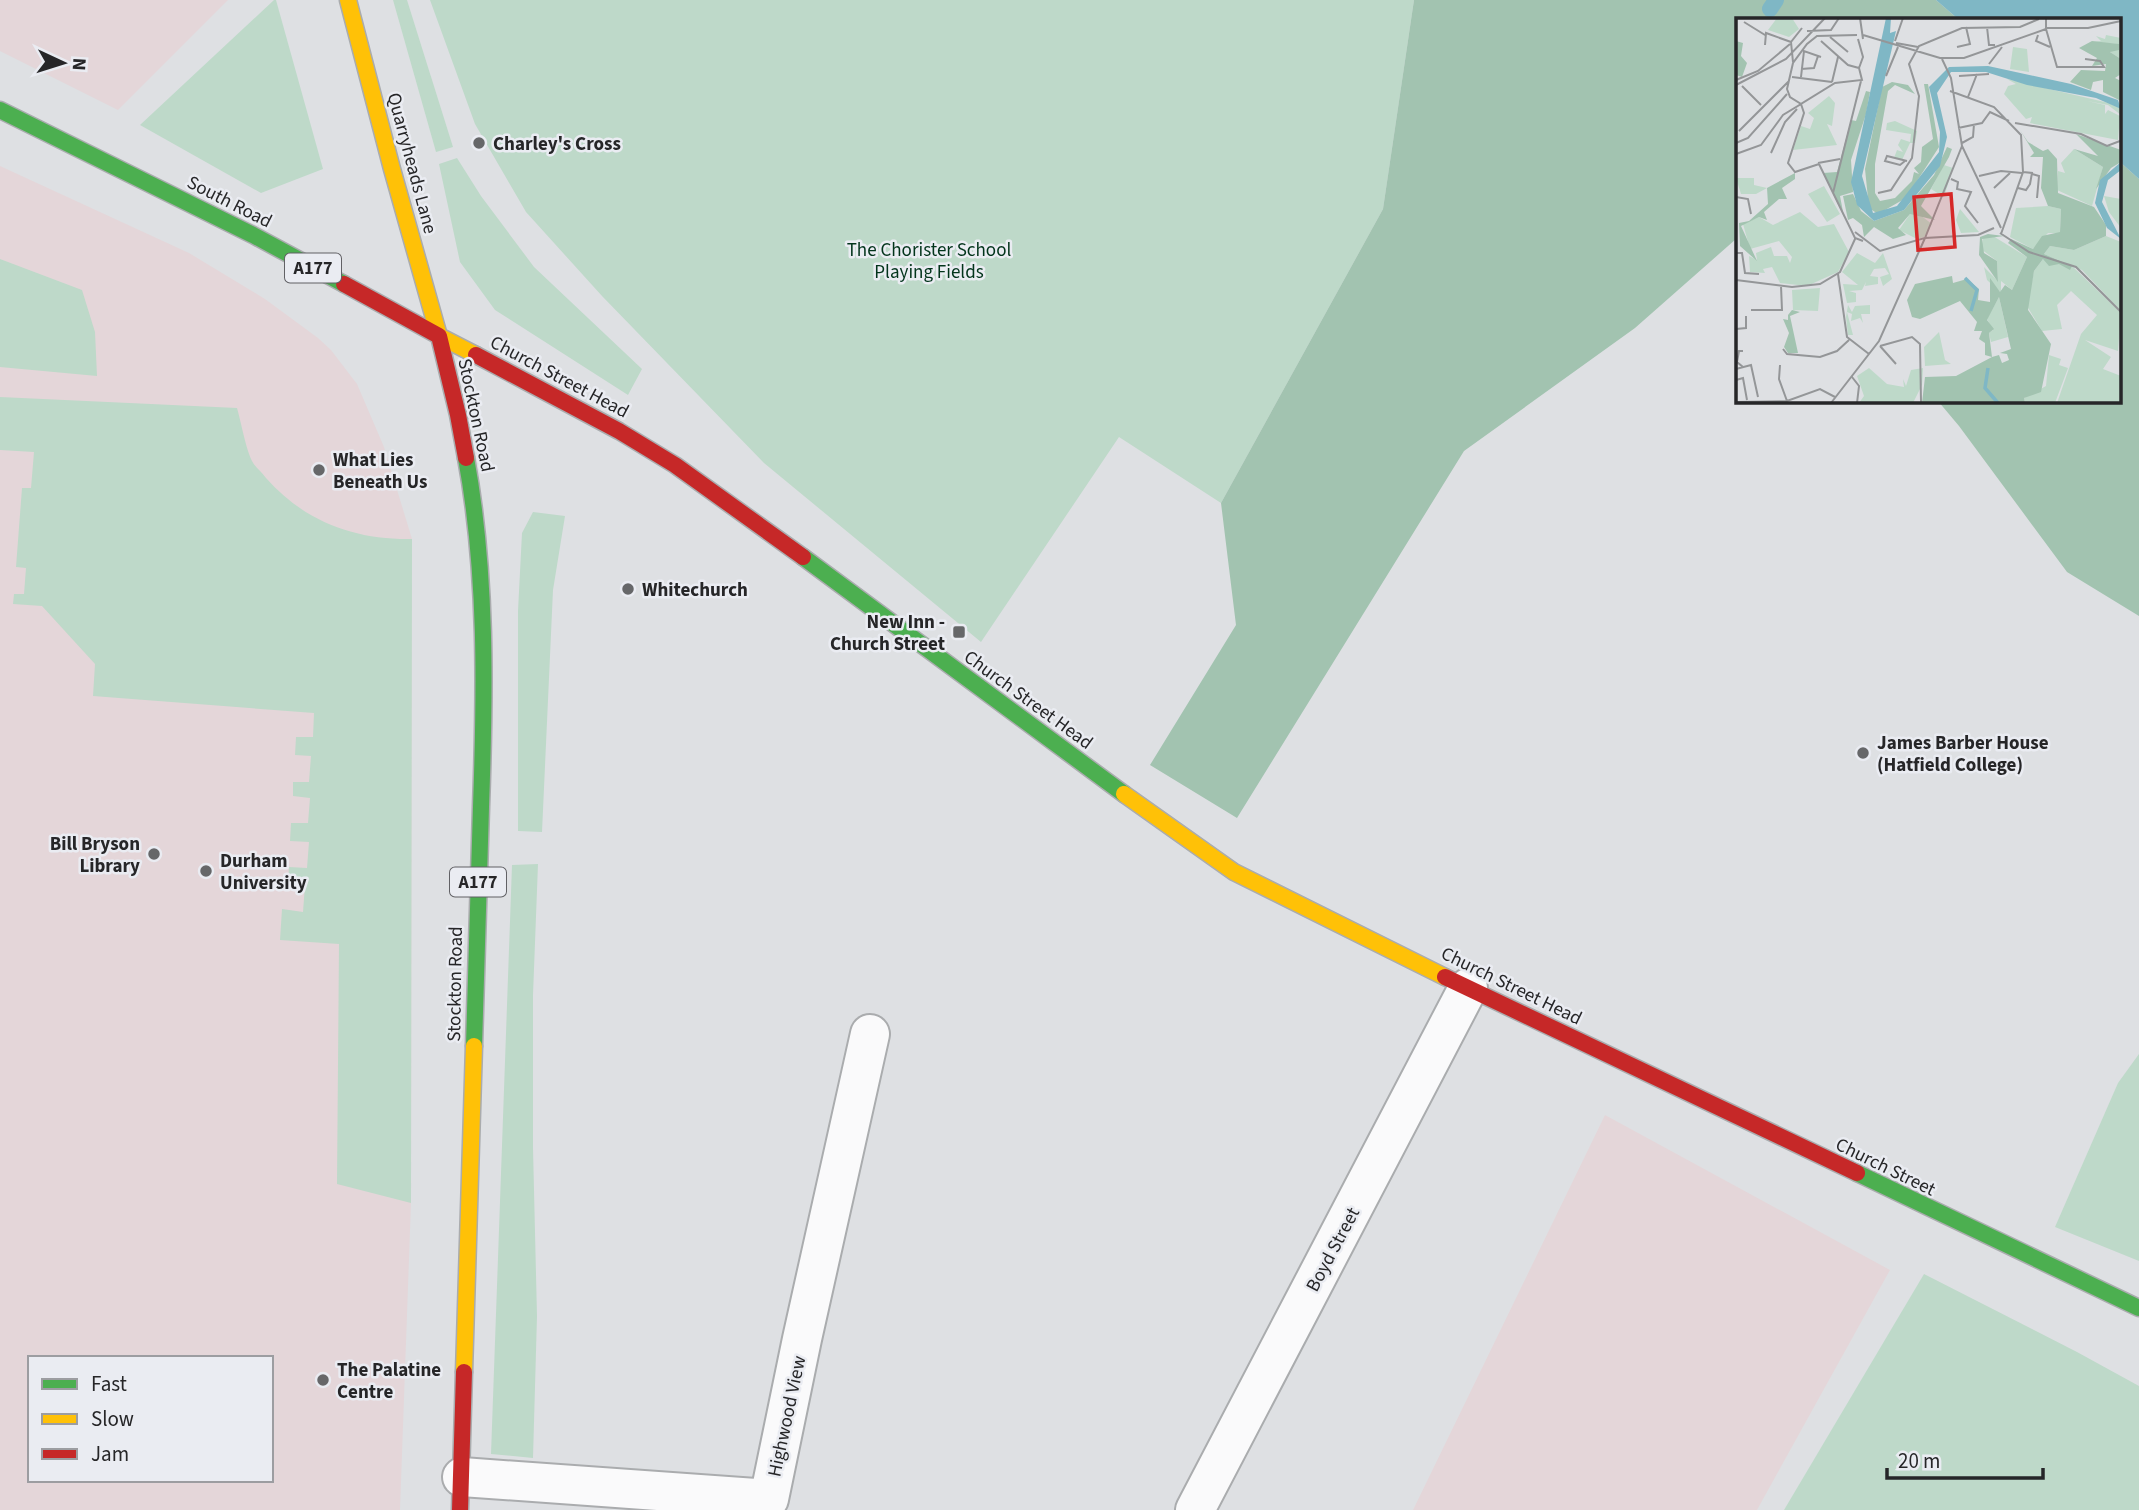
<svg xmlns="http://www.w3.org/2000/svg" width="2139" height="1510" font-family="'Source Sans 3',sans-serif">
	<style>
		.education { fill: #e4d6d9; fill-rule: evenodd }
		.green { fill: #bed9c9 }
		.forest { fill: #a2c3b0 }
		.water { fill: #7fb7c5 }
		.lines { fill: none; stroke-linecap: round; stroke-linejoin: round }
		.stream { stroke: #7fb7c5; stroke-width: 16 }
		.street-casing { stroke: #aaacae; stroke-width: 42 }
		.fast-casing { stroke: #aaacae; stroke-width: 19 }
		.slow-casing { stroke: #aaacae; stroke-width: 19 }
		.jam-casing { stroke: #aaacae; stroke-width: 19 }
		.street { stroke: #fafafb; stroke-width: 38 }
		.fast { stroke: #4caf50; stroke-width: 16 }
		.slow { stroke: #ffc107; stroke-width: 16 }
		.jam { stroke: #c62828; stroke-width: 16 }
		.poi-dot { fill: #666769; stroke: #eaecf2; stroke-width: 2.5 }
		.labels { text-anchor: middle; stroke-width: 5; stroke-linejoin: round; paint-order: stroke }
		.shield { fill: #eaecf2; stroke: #616165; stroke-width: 2 }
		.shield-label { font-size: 18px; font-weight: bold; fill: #262628 }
		.poi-label { font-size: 19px; font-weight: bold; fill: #262628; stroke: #eaecf2; text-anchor: start }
		.street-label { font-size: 19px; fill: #262628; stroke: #eaecf2 }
		.park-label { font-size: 19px; fill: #02341b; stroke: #eaecf2 }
		.inset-river { fill: none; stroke: #7fb7c5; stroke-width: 3.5 }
		.inset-road { fill: none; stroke: #949698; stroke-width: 2 }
		.view { fill: #d62828; fill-opacity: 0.15; stroke: #d62828; stroke-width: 3.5 }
		.inset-edge { fill: none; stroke: #262628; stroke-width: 3.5 }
	</style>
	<rect width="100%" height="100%" fill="#dee0e3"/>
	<g class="education">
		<polygon points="0,0 228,0 118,110 0,51"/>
		<path d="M0,166L189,253L265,299L318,338L331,350L357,384L384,447L412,539L411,1203L400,1510H0ZM30,1358H271V1480H30Z"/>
		<polygon points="1605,1115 1890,1270 1757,1510 1413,1510"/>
	</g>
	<g class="green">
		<polygon points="274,0 276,0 323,169 261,193 140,125"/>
		<polygon points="393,0 407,0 453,147 436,152"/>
		<polygon points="430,0 1414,0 1383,209 1221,503 1119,437 981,642 764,463 602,296 526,212 475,124"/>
		<polygon points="457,158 481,196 534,267 642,369 628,395 495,310 460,262 439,164"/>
		<polygon points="0,259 82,290 95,332 97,376 0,367"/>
		<path d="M0,397L237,408C241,422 246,449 252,461C255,467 262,472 266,478C305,522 355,540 412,539L411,1203L337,1184L339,944L280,940L282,909L303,912L305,885L288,884L289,867L307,868L309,842L290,841L291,823H308L310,798L293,796V782H309L311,756L295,755L296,737H313L314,713L93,696L95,664L42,606L13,604L14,594H24L26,568L16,567L22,488H31L34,452L0,450Z"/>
		<polygon points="533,512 565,516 553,590 542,832 518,831 518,611 522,533"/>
		<polygon points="538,864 533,995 533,1148 537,1316 533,1458 491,1454 512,865"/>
		<polygon points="2139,1054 2139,1261 2055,1227 2118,1083"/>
		<polygon points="1924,1274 2077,1352 2139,1386 2139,1510 1784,1510"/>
	</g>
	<g class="forest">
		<polygon points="1414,0 1936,0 1958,19 1738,19 1738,240 1736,239 1635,328 1464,451 1237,818 1150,765 1236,625 1221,503 1383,209"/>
		<polygon points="2120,162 2139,179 2139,616 2067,572 1959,426 1938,401 2120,401"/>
	</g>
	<polygon class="water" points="1936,0 2139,0 2139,179 2120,162 2120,19 1958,19"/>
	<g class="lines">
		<polyline class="stream" points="1770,9 1776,0"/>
		<defs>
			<g id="street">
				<polyline points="462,1477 769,1499 802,1339 870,1034"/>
				<polyline points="1195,1510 1468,988"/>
			</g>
			<g id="fast">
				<polyline points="0,110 253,235 344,284"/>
				<path d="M466,458C487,571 485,692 481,807C479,887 476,966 474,1046"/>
				<polyline points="803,557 1124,794"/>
				<polyline points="1857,1173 2139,1308"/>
			</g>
			<g id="slow">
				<polyline points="348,0 392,169 439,336 476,355"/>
				<polyline points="1124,794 1234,872 1445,977"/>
				<polyline points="464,1372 474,1046"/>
			</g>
			<g id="jam">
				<polyline points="344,284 439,336 458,415 466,458"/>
				<polyline points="476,355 619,431 675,465 803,557"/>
				<polyline points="1445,977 1857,1173"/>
				<polyline points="460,1510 464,1372"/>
			</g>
		</defs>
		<use href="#street" class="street-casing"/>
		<use href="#fast" class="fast-casing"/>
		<use href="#slow" class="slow-casing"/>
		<use href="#jam" class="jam-casing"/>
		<use href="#street" class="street"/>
		<use href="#fast" class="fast"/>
		<use href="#slow" class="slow"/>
		<use href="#jam" class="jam"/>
	</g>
	<g class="poi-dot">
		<circle cx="479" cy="143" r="7"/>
		<circle cx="319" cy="470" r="7"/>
		<circle cx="628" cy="589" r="7"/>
		<rect x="952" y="625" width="14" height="14" rx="3.5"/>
		<circle cx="1863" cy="753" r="7"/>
		<circle cx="154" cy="854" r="7"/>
		<circle cx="206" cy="871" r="7"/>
		<circle cx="323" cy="1380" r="7"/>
	</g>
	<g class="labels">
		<g class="shield">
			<rect x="285" y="253.5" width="56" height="29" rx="5"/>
			<rect x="450" y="867.5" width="56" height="29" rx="5"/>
		</g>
		<g class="shield-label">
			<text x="313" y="274">A177</text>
			<text x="478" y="888">A177</text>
		</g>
		<g class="poi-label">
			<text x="493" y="150">Charley's Cross</text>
			<text x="333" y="466">What Lies<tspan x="333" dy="22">Beneath Us</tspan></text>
			<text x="642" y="596">Whitechurch</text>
			<text x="945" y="628" text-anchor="end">New Inn -<tspan x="945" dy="22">Church Street</tspan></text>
			<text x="1877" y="749">James Barber House<tspan x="1877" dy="22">(Hatfield College)</tspan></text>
			<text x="140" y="850" text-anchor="end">Bill Bryson<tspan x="140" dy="22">Library</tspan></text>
			<text x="220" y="867">Durham<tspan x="220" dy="22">University</tspan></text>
			<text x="337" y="1376">The Palatine<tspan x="337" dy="22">Centre</tspan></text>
		</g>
		<g class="street-label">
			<text transform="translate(413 163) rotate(75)" y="7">Quarryheads Lane</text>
			<text transform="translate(230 201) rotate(27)" y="7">South Road</text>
			<text transform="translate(560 376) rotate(28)" y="7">Church Street Head</text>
			<text transform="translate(477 415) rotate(78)" y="7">Stockton Road</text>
			<text transform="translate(1029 699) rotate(36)" y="7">Church Street Head</text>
			<text transform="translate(454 984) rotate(-89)" y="7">Stockton Road</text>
			<text transform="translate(1512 985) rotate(26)" y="7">Church Street Head</text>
			<text transform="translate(1886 1166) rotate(26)" y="7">Church Street</text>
			<text transform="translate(1332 1249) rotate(-62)" y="7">Boyd Street</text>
			<text transform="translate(786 1416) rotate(-78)" y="7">Highwood View</text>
		</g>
		<g class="park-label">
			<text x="929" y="256">The Chorister School<tspan x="929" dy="22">Playing Fields</tspan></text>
		</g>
	</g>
	<g transform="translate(1736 18)">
		<rect width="385" height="385" fill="#dee0e3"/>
		<path d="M41,0H56L63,11L53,19L32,12ZM370,17L385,20V41L374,34L381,26L357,24L365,23L360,18L369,21ZM277,29L291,31L293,54L274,51ZM271,61L373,85L385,91V97L372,87L351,83L369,87V96L372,92L384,98L382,122L294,105L296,99L290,101L268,76L272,68L280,66ZM93,78L99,85L96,108L91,106L101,127L57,132L65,108L74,111L78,100L72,95ZM159,103L181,113L179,125H174L166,142L158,140L161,132L167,134L162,127L165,121L174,124L175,116L150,112L151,105ZM338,131L367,149L356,188L321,172L322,153L329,155L325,145ZM208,147L217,150L208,179L195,171ZM0,160H18V167L31,170L20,176H5ZM88,168L104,196L91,204L72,176ZM368,178L385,181V210L373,194ZM312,188L325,191L324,215H312L297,231L274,219L280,190ZM224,191L243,214L225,215L220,202ZM64,194L82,209L98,206L113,234L102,254L71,268L44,265L36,249L27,251L29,255L14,254L13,238L21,242L20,235L35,229L38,238H51L54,245L56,239L43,223L14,231L7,206L23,199L37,207ZM174,196L184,197L196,206L188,219L181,221L163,212ZM257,218L291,239L276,272L265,263V275L251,262L248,249L262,263L261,243L245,231L247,220ZM370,218L385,224V293L346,252L308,236L314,228L338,232ZM121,235L139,245L147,235L156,261L147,268L144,259L153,256L149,250L138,251L134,258L142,259V266L129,268L130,264L126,272L113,273L120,275V284L111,285L107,266L122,267L106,254ZM307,241L336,248L385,295L382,333L349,322L375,339L367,351L385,358V385H321L345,316L361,297L335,273L321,287L326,311L306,313L291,288L298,253ZM84,270L82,293L57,292L56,272ZM263,279L272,319L255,324L253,315L257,312L251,301ZM112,287L116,294L119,288L134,287V296H125L127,305L124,300L115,303L116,296L111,294L117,317H112L110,299ZM203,314L209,342L215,346L189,348L188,329ZM313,337L325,341L323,347L332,350L319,385H289L288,380L310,368ZM133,350L151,366L168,369L167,361L170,368L175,352L187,350L186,367L177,385H123L128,378L121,358Z" fill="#bed9c9"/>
		<path d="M0,23L7,25L5,38L11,45L6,59L0,57ZM356,23L383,26V32L374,34L385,41V56L379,60L385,63V83L367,74V62L357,64L355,72L334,64L345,52L369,53L370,46L356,48L361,40L343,30ZM156,64L172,67L179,76L159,67L152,73L139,146V175L144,183L159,180L176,163L178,154L183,156L178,150L185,144L186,129L197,121L188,66H192L203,129L170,180L142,196L133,190L129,151L146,69ZM130,73L134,74L130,96L115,142L117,174L104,178L108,199L87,155L101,154L115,102L120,103ZM284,112L292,124L307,133L312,131L321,141L322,175L358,189L370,207V218L338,232L314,228L308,236L336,248L334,252L323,246L313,248L307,241L298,253L292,292L315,326L305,374L288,380L289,385H186L189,359L220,358L256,339L249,337V325L243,321L246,313H238L241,304L224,283L184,301L176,299L171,282L179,266L216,258L217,265L231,261L243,271L242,282L254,284V260L264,274L269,267L276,272L291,239L272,225L275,221L297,231L306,218L324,214L325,191L312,188L305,170L307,139H294L298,135ZM263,279L275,331L264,335L271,336L273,342L266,345L263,337L256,339L253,315L258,311L251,302ZM340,116L385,132V144L375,150L360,171L367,149L338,131L362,138ZM211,129L216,131L213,139L185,188L199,202L174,196L162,210L170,217L157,221L138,209L128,219L126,207L117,200L112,202L107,178L117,176L125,193L138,203L168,192L198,157ZM59,155V161L46,170L51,181H43L28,194L31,202L23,199L5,208L21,243L4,228L3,205L13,203L32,186L31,170ZM252,216L268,218L246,221L248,235L261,243L262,264L243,237L244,219ZM56,292L64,294L54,298L62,335H52L48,329L53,315L47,301L52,302V297Z" fill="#a2c3b0" fill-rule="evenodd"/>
		<path d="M150,0H155L154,15L160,13L126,158L137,195L161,188L203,134L204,114L193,69L213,49L252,48L335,66L382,82L385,91L360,80L291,67L250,54H215L201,75L211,119L204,148L168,192L138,203L121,187L115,164ZM385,144V152L372,162L366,184L385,221L371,210L359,185L364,162Z" fill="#7fb7c5"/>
		<path class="inset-river" d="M229,260L241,272L235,293M252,350L249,370L262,385"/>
		<path class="inset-road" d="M124,0L127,21M8,4L29,17M251,9L253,27H259M311,10H352L385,3M310,11L321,49H368L364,43L349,41M71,13L95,12L103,0M127,17L204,40H228L310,11V0M302,17L300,23L314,29M94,19L112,34M122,21L127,39L123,50M85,23L112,47L123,50M159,23L167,0M160,25L182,29M29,27L30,15L55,24M221,29L234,26L230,9M206,41L215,60L226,128L265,210M57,44L55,24L66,10M253,46L266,29M123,50L126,62L99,65L65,86L68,95L52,145L59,154L83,146L119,220L127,223M65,51L78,50L82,38M150,58L162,29M223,58L253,56M56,59L96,64M65,59L68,33L85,39M0,62L22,53L54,26M96,64L102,39M0,67L50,41L89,0M6,68L25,87M214,73L258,89L285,117L287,154L265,216M232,79L241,56M279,105L345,116L371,128L384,123M222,110L246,105L254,94L273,103M3,113L53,63M0,125L12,120L51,76M226,125L237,119L238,106M35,135L49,104L61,91M0,136L25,127L47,97L65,86L54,79L51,71L57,45L71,26L81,18L121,17M169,143L164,147L149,143L151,138L171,143M82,145L104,141M296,156L303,158L301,180M243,158L265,153L286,155M215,161L222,164L221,171L235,174L229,188L242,205M258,170L274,155M282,170L290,172L294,166L296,155L287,154M97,175L125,63M142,175L155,172L176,140L183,78L173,46L183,28L226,10L284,9L303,1M0,179L12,181L15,196M119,214L144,233L189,220L226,128M264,215L293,234L340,249L385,294M0,235H6L9,255L23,256M102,256L111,319L133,336M0,262L56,269L84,266L104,254L119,221M15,292H46L45,268M0,311L10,310V298M144,328L176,319L184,326L185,384M144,328L160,346M47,331L51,336L84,339L101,333L113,322M44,347L43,361L51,383M7,349L1,344L3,333H7M0,351L15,347L22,379M116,359L123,368L121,385M0,362L7,360L11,382M0,384L51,383L84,371L99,379M95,385L143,323L189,220L242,217L258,210"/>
		<path class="view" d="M215,176L219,229L182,232L178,179Z"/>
		<rect width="385" height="385" class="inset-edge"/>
	</g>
	<rect x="28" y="1356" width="245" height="126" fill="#eaecf2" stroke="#9c9da1" stroke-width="2"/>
	<rect x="42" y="1379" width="35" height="10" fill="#4caf50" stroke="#9c9da1" stroke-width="2"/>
	<text x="91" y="1391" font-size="21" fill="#262628">Fast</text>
	<rect x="42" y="1414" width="35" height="10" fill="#ffc107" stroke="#9c9da1" stroke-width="2"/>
	<text x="91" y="1426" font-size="21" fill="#262628">Slow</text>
	<rect x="42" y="1449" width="35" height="10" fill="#c62828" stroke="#9c9da1" stroke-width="2"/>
	<text x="91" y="1461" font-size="21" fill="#262628">Jam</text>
	<g transform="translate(63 63) rotate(94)" stroke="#eaecf2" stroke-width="5" paint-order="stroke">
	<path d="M0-5L12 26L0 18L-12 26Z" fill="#262628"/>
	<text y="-10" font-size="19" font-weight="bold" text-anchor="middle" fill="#262628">N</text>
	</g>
	<path d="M1887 1468v10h156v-10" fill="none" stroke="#262628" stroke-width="3.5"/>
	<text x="1898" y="1468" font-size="21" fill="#262628" stroke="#eaecf2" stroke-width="5" paint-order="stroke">20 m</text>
</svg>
